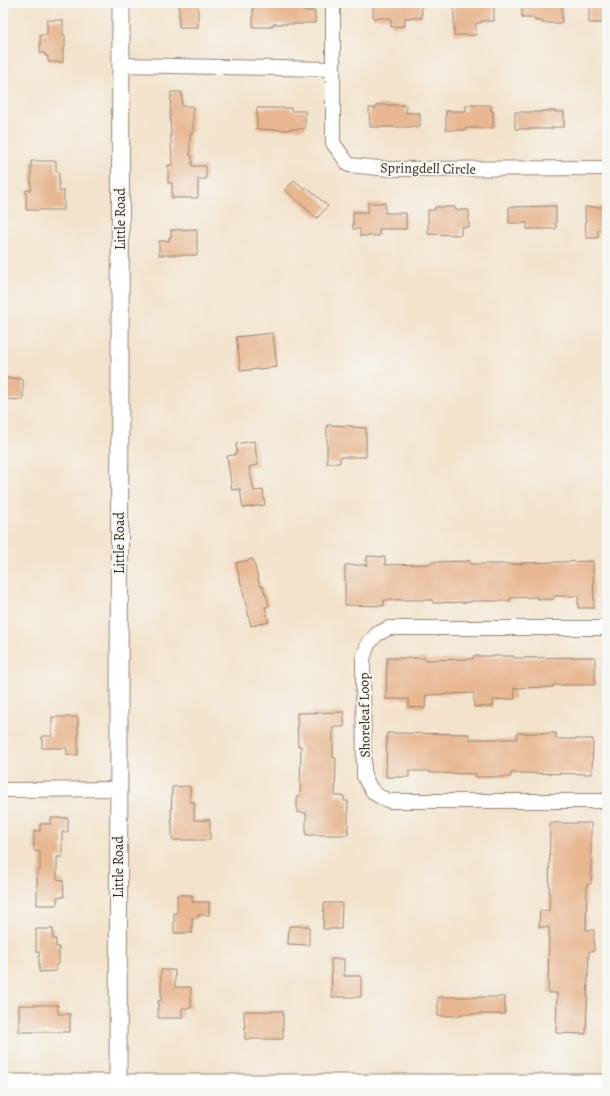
<svg xmlns="http://www.w3.org/2000/svg" width="610" height="1096" font-family="Alegreya,serif">
	<style>
		.building { fill: #e8b792 }
		.lines { fill: none; stroke-linecap: round; stroke-linejoin: round }
		.minor-casing { stroke: #978675; stroke-width: 16 }
		.tertiary-casing { stroke: #978675; stroke-width: 19 }
		.minor { stroke: #fff; stroke-width: 14 }
		.tertiary { stroke: #fff; stroke-width: 17 }
		.labels { text-anchor: middle; stroke-width: 4; stroke-linejoin: round; paint-order: stroke }
		.street-label { font-size: 14px; fill: #3b2a1e; stroke: #f6f6f2 }
	</style>
	<rect width="100%" height="100%" fill="#f6f6f2"/>
	<filter id="ink" filterUnits="userSpaceOnUse"><feTurbulence type="fractalNoise" baseFrequency=".025" numOctaves="2"/><feDisplacementMap in="SourceGraphic" scale="8" xChannelSelector="R" yChannelSelector="G"/><feConvolveMatrix kernelMatrix="1 2 1 2 8 2 1 2 1" color-interpolation-filters="sRGB"/></filter>
	<filter id="wash" filterUnits="userSpaceOnUse"><feTurbulence type="fractalNoise" baseFrequency=".012" numOctaves="4" result="noise"/><feDisplacementMap in="SourceGraphic" scale="16" xChannelSelector="R" yChannelSelector="G"/><feGaussianBlur stdDeviation="0.9" result="paint"/><feColorMatrix in="noise" values="0 0 0 0 0 0 0 0 0 0 0 0 0 0 0 0 0 1.4 0 .05"/><feComposite in="paint" operator="in"/></filter>
	<g filter="url(#wash)">
		<rect width="100%" height="100%" fill="#f3e3cc"/>
		<g id="blocks">
			<g class="building">
				<rect x="179" y="3" width="19" height="24"/>
				<polygon points="270,3 303,3 303,11 315,11 315,23 303,23 303,24 273,24 273,26 270,26 270,27 253,27 253,5 270,5"/>
				<polygon points="373,3 421,3 422,18 405,18 405,26 391,27 391,18 373,18"/>
				<polygon points="461,3 494,3 494,21 481,21 481,23 476,23 476,35 454,35 454,4 461,4"/>
				<polygon points="522,3 562,3 562,23 542,23 542,21 535,21 535,18 522,18"/>
				<polygon points="589,3 607,4 607,23 589,23"/>
				<polygon points="47,20 63,20 63,35 65,35 65,48 63,48 63,62 48,62 48,56 45,56 45,53 40,53 40,35 47,35"/>
				<polygon points="171,92 182,92 182,106 193,106 193,133 190,133 190,156 192,156 192,166 206,166 206,179 198,179 198,198 172,198 172,183 168,183 168,165 172,165 170,114"/>
				<polygon points="376,105 406,105 406,113 420,113 420,127 370,127 369,108 376,108"/>
				<polygon points="466,105 491,105 491,111 493,111 493,128 465,128 465,130 446,130 446,111 466,111"/>
				<polygon points="257,108 291,108 291,111 305,111 305,129 288,129 288,130 257,129"/>
				<polygon points="542,111 555,111 555,112 564,112 564,127 552,127 552,129 515,129 515,112 542,112"/>
				<polygon points="31,161 56,161 56,172 59,172 59,191 64,191 64,210 26,210 26,190 31,190"/>
				<polygon points="294,180 305,189 306,187 328,206 317,218 285,190"/>
				<polygon points="368,203 385,203 385,213 406,213 406,229 379,229 379,236 360,236 360,229 353,229 353,212 368,212"/>
				<polygon points="556,206 556,229 527,229 527,223 509,223 509,207"/>
				<polygon points="435,207 455,207 455,210 469,210 469,227 461,227 461,235 428,234 428,210 435,210"/>
				<polygon points="585,207 607,207 607,230 598,230 598,238 586,238"/>
				<polygon points="197,229 197,255 159,255 159,241 169,241 169,237 171,237 171,230"/>
				<polygon points="273,333 277,367 241,371 236,337"/>
				<polygon points="3,378 23,379 23,400 3,399"/>
				<polygon points="327,425 352,426 352,427 366,428 366,457 340,457 340,463 327,463"/>
				<polygon points="254,441 258,465 249,467 254,491 263,490 265,505 243,508 240,489 232,490 227,456 235,455 235,453 237,453 236,444"/>
				<polygon points="367,556 385,557 385,565 431,564 431,562 470,561 470,564 522,564 522,563 593,561 594,608 578,608 578,596 554,596 554,599 538,599 538,597 510,598 510,601 471,601 471,602 433,603 432,600 384,600 384,606 345,605 345,565 367,565"/>
				<polygon points="253,559 260,586 263,586 265,594 266,594 269,606 265,607 269,622 251,626 236,563"/>
				<polygon points="473,656 514,656 514,658 595,657 595,685 553,685 553,687 514,688 515,699 493,700 493,707 474,707 474,693 426,695 425,708 409,707 409,699 386,699 387,658 426,658 426,660 473,659"/>
				<polygon points="344,712 344,727 333,727 333,758 336,758 335,796 344,796 344,801 348,801 348,835 306,835 306,813 297,812 297,796 300,796 301,746 298,746 297,713"/>
				<polygon points="52,717 78,717 78,755 67,755 67,748 42,748 42,736 52,736"/>
				<polygon points="387,733 469,734 469,739 517,739 517,733 556,733 556,739 593,739 592,774 511,773 511,777 476,777 476,774 430,773 430,771 409,771 409,777 386,777"/>
				<polygon points="190,786 190,802 194,802 194,820 210,820 210,840 172,840 172,822 171,822 172,787"/>
				<polygon points="51,818 68,818 68,832 62,832 62,857 57,857 57,879 63,880 64,897 57,897 57,905 37,905 37,871 40,871 40,851 34,851 34,831 40,831 40,824 51,824"/>
				<polygon points="550,823 591,823 591,884 587,884 586,930 594,930 594,951 589,951 586,1034 556,1033 557,993 548,993 549,927 539,927 540,910 549,911"/>
				<polygon points="177,895 192,895 192,902 209,902 209,915 198,915 198,918 192,918 192,933 174,933 174,913 177,913"/>
				<polygon points="324,903 342,903 341,929 323,929"/>
				<polygon points="289,926 309,926 309,945 288,944"/>
				<polygon points="36,929 53,929 53,939 56,939 56,947 59,947 59,964 56,964 56,971 39,972 39,952 36,952"/>
				<polygon points="331,959 344,959 344,976 361,976 361,997 332,997"/>
				<polygon points="161,970 175,970 175,987 191,987 191,1008 182,1008 182,1018 158,1018 158,1001 161,1001"/>
				<polygon points="438,997 505,997 505,1014 460,1014 460,1016 438,1016"/>
				<polygon points="19,1005 58,1005 58,1014 70,1014 70,1032 19,1032"/>
				<polygon points="244,1011 283,1011 283,1039 245,1039"/>
			</g>
		</g>
	</g>
	<g filter="url(#ink)">
		<use href="#blocks" fill-opacity="0" stroke="#978675" stroke-width="1"/>
		<g class="lines">
			<defs>
				<g id="minor">
					<polyline points="333,3 333,143 349,165 389,169 607,168"/>
					<polyline points="121,65 333,69"/>
					<path d="M607,628H389L377,634L368,644L363,659L364,776C372,792 373,795 390,801H607"/>
					<polyline points="3,790 118,789"/>
				</g>
				<g id="tertiary">
					<polyline points="3,1083 607,1083"/>
					<polyline points="118,1083 121,3"/>
				</g>
			</defs>
			<use href="#minor" class="minor-casing"/>
			<use href="#tertiary" class="tertiary-casing"/>
			<use href="#minor" class="minor"/>
			<use href="#tertiary" class="tertiary"/>
		</g>
	</g>
	<g class="labels">
		<g class="street-label">
			<text transform="translate(428 168) rotate(1)" y="5">Springdell Circle</text>
			<text transform="translate(120 219) rotate(-90)" y="5">Little Road</text>
			<text transform="translate(119 543) rotate(-90)" y="5">Little Road</text>
			<text transform="translate(364 715) rotate(-91)" y="5">Shoreleaf Loop</text>
			<text transform="translate(118 867) rotate(-90)" y="5">Little Road</text>
		</g>
	</g>
	<rect width="610" height="1096" fill="none" stroke="#f6f6f2" stroke-width="16"/>
</svg>
